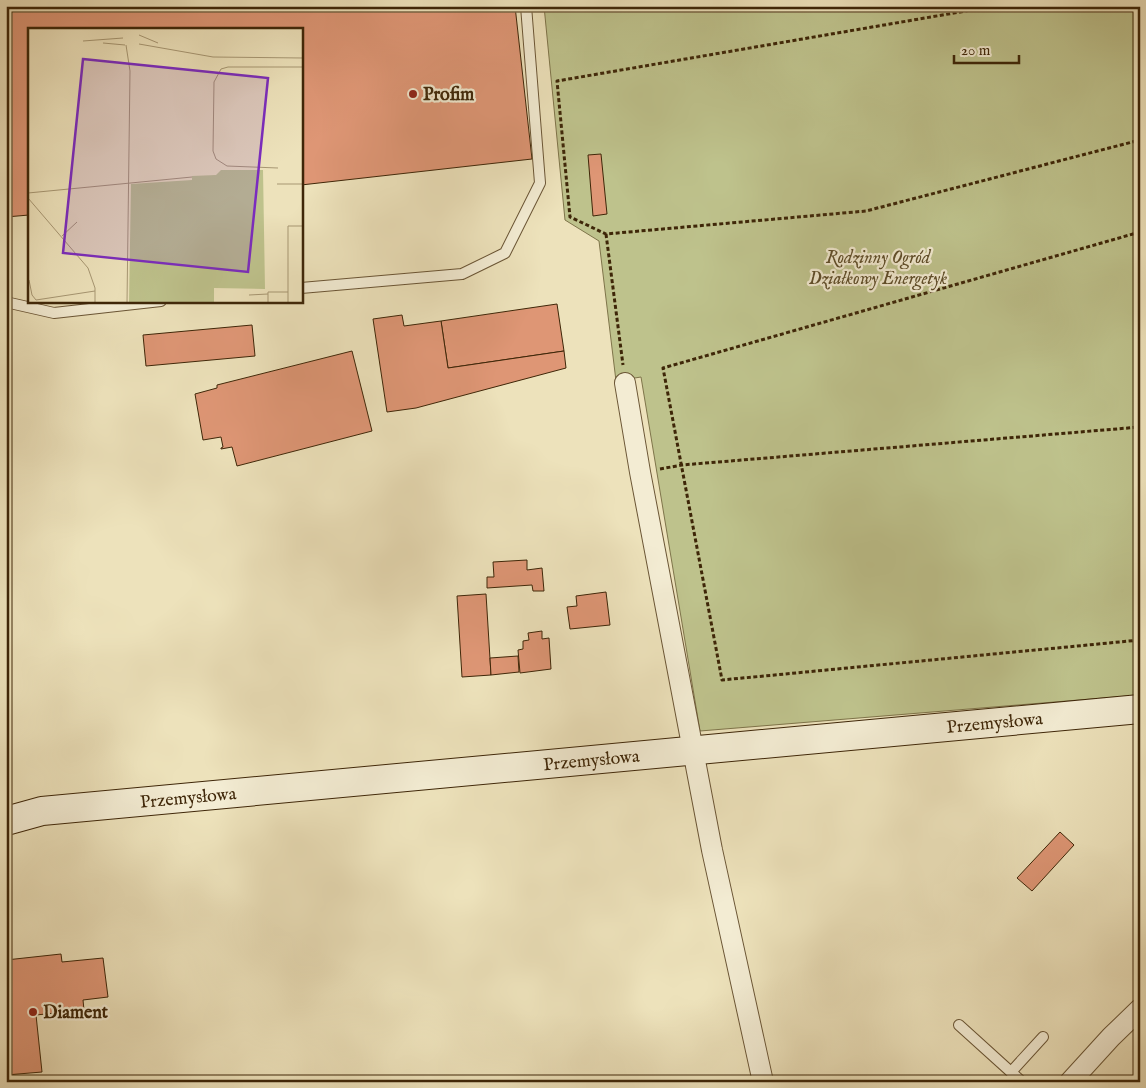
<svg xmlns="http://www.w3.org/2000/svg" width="1146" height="1088" font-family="'IM FELL English',serif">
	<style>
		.green { fill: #bec28c; stroke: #7e744a }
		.building { fill: #de9675; stroke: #3e2608 }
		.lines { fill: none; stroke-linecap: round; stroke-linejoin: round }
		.lane-casing { stroke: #6a5535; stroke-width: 12 }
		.street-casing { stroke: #6a5535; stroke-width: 22 }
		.secondary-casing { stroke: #3e2608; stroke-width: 30 }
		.path { stroke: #3e2608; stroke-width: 3; stroke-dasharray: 4 2.5; stroke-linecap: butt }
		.lane { stroke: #f3ecd3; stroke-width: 10 }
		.street { stroke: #f3ecd3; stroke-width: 20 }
		.secondary { stroke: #f3ecd3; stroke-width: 28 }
		.poi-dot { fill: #8f2418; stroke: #f3ecd3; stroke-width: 2 }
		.labels { text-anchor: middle; stroke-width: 4.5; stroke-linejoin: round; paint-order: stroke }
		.poi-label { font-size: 18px; font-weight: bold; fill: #3e2608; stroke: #f3ecd3; text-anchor: start }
		.park-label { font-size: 18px; font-style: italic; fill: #5e4d29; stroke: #f3ecd3 }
		.street-label { font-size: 18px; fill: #3e2608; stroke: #f3ecd3 }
		.inset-road { fill: none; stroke: #a79773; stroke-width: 1 }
		.view { fill: #7b2cbf; fill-opacity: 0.15; stroke: #7b2cbf; stroke-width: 2.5 }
		.inset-edge { fill: none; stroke: #3e2608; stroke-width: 2.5 }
	</style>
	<rect width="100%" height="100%" fill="#ede2bb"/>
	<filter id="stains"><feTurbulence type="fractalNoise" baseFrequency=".004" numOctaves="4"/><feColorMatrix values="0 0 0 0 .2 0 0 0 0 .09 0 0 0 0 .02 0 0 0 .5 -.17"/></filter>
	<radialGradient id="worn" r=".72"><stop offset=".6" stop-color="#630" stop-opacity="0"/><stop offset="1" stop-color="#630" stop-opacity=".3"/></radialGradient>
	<polygon class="green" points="544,6 1140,6 1140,695 700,731 641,377 616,381 599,241 565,220"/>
	<g class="building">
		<polygon points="6,6 515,6 532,159 301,185 301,29 29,29 29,215 6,217"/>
		<polygon points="601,154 607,214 593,216 588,155"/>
		<polygon points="557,304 564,351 448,368 441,321"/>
		<polygon points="402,315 404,326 441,321 448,368 564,351 566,368 416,408 387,412 373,319"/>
		<polygon points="252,325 255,356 146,366 143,335"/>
		<polygon points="352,351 372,431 237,466 232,447 221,449 221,448 223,447 221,437 203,440 195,394 217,388 217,385"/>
		<polygon points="527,560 527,570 542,568 544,591 533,591 532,585 487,588 487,577 494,577 493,562"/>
		<polygon points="606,592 610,625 570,629 567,607 577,606 576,596"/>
		<polygon points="486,594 491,675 462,677 457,596"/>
		<polygon points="542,631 542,639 549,638 551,669 520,673 518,650 523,649 523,641 529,640 528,633"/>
		<polygon points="518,656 519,672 491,675 490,658"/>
		<polygon points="1060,832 1074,845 1032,891 1017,878"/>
		<polygon points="61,954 62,962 103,958 108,997 83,1000 84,1010 36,1015 42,1072 6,1075 6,960"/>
	</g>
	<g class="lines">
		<defs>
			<g id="lane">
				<polyline points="301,288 462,274 505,253 540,183 526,6"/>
				<polyline points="6,300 10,303 54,313 161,301"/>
				<polyline points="959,1025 1022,1082"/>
				<polyline points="1011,1072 1043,1037"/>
			</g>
			<g id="street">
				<polyline points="625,383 640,472 712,850 763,1082"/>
				<polyline points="1070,1082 1111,1037 1140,1009"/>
			</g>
			<g id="secondary">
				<path id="s1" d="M6,821L42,811L1140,709"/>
			</g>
		</defs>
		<use href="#lane" class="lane-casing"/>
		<use href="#street" class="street-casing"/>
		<use href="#secondary" class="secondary-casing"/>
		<g class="path">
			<polyline points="995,6 557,81 570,217 606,234 866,211 1140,140"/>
			<polyline points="1140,232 663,368 722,680 1140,640"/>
			<polyline points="606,234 623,365"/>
			<polyline points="660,469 682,465 1140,427"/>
		</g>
		<use href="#lane" class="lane"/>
		<use href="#street" class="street"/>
		<use href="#secondary" class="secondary"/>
	</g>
	<g class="poi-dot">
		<circle cx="413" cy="94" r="5"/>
		<circle cx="33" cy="1012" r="5"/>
	</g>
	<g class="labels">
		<g class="poi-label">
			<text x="423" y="100">Profim</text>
			<text x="43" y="1018">Diament</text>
		</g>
		<g class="park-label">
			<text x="878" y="263">Rodzinny Ogród<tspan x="878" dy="21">Działkowy Energetyk</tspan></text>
		</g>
		<g class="street-label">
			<text dy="6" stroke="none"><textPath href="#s1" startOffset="994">Przemysłowa</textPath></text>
			<text dy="6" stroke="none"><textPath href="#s1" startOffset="589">Przemysłowa</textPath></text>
			<text dy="6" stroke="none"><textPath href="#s1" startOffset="184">Przemysłowa</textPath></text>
		</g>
	</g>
	<g transform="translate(28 28)">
		<rect width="275" height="275" fill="#ede2bb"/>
		<path d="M193,142H235L237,261L186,260V275H101L103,156L164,152V148L188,147Z" fill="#bec28c"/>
		<path class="inset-road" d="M111,7L130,15M55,13L95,10M75,15L97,17M111,16L185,29L275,30M98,17L102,43L99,275M250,140L199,138L188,131L185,123L186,54L193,41L200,39H275M249,156H275M0,165L164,149M0,170L60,240L67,260V275M34,208L49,194M1,252L4,267L8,272L67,263M260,264V198H275M221,267L240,266M240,275V264H260V275"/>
		<path class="view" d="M55,31L240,50L220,244L35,225Z"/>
		<rect width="275" height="275" class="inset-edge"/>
	</g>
	<rect width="1146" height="1088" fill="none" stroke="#ede2bb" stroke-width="25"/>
	<rect x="8" y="8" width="1131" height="1073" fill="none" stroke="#3e2608" stroke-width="2.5"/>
	<rect x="12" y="12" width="1121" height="1063" fill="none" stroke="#3e2608"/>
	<path d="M954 55v8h65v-8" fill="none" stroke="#3e2608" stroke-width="2.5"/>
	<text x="961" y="55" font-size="15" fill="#3e2608" stroke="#f3ecd3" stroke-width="4" paint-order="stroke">20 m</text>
	<rect width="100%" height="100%" filter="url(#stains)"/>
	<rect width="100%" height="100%" fill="url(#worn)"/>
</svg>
